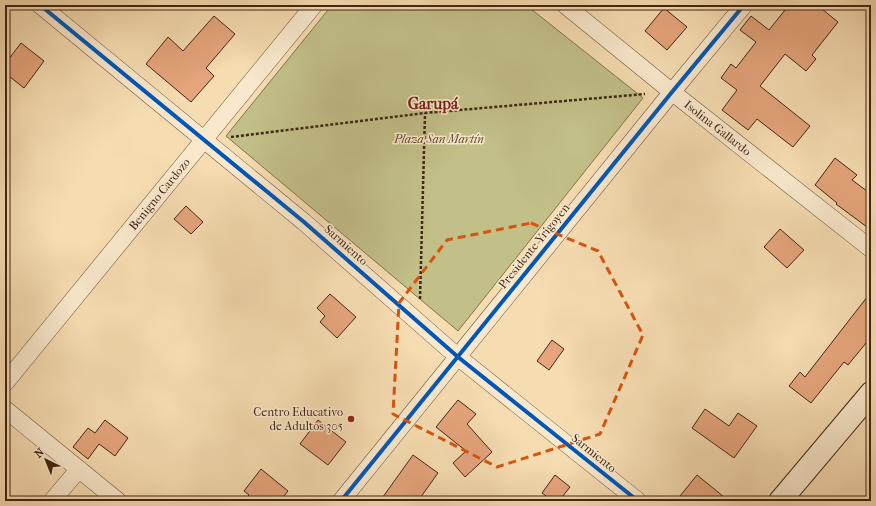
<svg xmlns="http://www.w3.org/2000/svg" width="876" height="506" font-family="'IM FELL French Canon',serif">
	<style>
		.green { fill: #c2bf88; stroke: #82724e }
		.building { fill: #e6a57c; stroke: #432514 }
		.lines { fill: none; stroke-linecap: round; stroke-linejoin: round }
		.street-casing { stroke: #70533b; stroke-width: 18 }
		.secondary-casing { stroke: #432514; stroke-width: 24 }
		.path { stroke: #432514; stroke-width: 2.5; stroke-dasharray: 3 2; stroke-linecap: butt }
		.street { stroke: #f9e8cc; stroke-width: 17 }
		.secondary { stroke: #f9e8cc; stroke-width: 22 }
		.cycleway-casing { stroke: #f9e8cc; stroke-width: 6 }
		.cycleway { stroke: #0057b8; stroke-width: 4 }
		.marked { fill: none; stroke: #d8540d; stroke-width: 3; stroke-dasharray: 8 5; stroke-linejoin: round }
		.poi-dot { fill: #8f2418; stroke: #f9e8cc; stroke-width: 1.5 }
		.labels { text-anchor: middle; stroke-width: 3; stroke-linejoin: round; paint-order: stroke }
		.street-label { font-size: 12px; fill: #432514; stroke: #f9e8cc }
		.park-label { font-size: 12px; font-style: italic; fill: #634c31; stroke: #f9e8cc }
		.poi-label { font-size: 12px; fill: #432514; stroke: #f9e8cc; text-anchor: end }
		.district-label { font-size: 16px; font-weight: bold; fill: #7a1f14; stroke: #f9e8cc }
	</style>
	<rect width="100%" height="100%" fill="#f6dcb1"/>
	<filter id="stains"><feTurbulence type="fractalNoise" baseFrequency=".005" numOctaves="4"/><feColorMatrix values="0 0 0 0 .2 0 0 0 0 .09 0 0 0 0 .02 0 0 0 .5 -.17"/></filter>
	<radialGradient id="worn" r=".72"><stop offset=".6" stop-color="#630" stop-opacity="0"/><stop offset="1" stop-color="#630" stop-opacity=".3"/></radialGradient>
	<polygon class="green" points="332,5 526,5 643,98 458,331 226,136"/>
	<g class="building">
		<polygon points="789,5 817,5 838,22 812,55 816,59 806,71 785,54 760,86 810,126 793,147 757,119 748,130 722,110 737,90 721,78 731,64 736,68 756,42 740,30 751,16 769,30"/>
		<polygon points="664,8 687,27 667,50 645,31"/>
		<polygon points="214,16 235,34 206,68 214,76 191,102 146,64 168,37 183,51"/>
		<polygon points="21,43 44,61 24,88 5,73 5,64"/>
		<polygon points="835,158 857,175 852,180 871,194 871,230 836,204 837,203 815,185"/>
		<polygon points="186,206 203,222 191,234 174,219"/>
		<polygon points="780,229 804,250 787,268 764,247"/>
		<polygon points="871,292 871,337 848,365 844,362 811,403 789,386 800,372 805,377"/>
		<polygon points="330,294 356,317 337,338 320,322 325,316 317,308"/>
		<polygon points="552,340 564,349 549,370 537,361"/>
		<polygon points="458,400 476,414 467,424 492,452 465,477 453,463 466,451 436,427"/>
		<polygon points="705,409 729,426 738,413 757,426 734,458 692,428"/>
		<polygon points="105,420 128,438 115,456 99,444 88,459 73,447 88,428 95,433"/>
		<polygon points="318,420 346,442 328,465 300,444"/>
		<polygon points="413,455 438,473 418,501 380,501"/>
		<polygon points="261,469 288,491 280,501 243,501 249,495 244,491"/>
		<polygon points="555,475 570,487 559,501 553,501 542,493"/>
		<polygon points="697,475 729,501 676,501"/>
	</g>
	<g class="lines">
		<defs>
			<g id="street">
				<polyline points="40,5 304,222 458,357 638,501"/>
				<path id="s1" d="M565,5L672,92L871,249"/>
				<path id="s2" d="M5,383L314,5"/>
				<polyline points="5,409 118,501"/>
				<polyline points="52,501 79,469"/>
				<polyline points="341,501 672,92 744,5"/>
			</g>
			<polyline id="secondary" points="780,501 871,393"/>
		</defs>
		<use href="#street" class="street-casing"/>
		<use href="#secondary" class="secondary-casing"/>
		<g class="path">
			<polyline points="231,137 425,113 645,94"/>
			<polyline points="420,299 425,113"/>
		</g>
		<use href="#street" class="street"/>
		<use href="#secondary" class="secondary"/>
		<defs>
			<g id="cycleway">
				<polyline points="40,5 304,222 458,357 638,501"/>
				<polyline points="341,501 672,92 744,5"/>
			</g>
		</defs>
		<use href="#cycleway" class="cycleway-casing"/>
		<use href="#cycleway" class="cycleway"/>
	</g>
	<path class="marked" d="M531,223L598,251L643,335L600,434L497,467L393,414L399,303L447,240Z"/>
	<circle class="poi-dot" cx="351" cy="419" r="4"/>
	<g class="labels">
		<g class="street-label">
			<text dy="4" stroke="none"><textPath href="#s1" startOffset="196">Isolina Gallardo</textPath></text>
			<text dy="4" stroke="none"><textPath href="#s2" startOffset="244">Benigno Cardozo</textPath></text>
			<text transform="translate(346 245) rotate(42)" y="4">Sarmiento</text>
			<text transform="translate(534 246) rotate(-51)" y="4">Presidente Yrigoyen</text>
			<text transform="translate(594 453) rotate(39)" y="4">Sarmiento</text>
		</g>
		<g class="park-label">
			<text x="439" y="143">Plaza San Martín</text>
		</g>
		<g class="poi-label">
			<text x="343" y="416">Centro Educativo<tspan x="343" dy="14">de Adultos 305</tspan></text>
		</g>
		<g class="district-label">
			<text x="433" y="109">Garupá</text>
		</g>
	</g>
	<rect width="876" height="506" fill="none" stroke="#f6dcb1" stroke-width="20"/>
	<rect x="6" y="6" width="864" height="494" fill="none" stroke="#432514" stroke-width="2"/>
	<rect x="10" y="10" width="856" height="486" fill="none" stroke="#432514"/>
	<g transform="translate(46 460) rotate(317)" stroke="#f9e8cc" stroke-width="3" paint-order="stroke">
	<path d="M0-3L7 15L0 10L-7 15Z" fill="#432514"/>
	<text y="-6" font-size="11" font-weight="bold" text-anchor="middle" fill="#432514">N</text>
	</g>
	<rect width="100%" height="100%" filter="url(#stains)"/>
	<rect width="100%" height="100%" fill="url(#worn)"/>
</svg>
